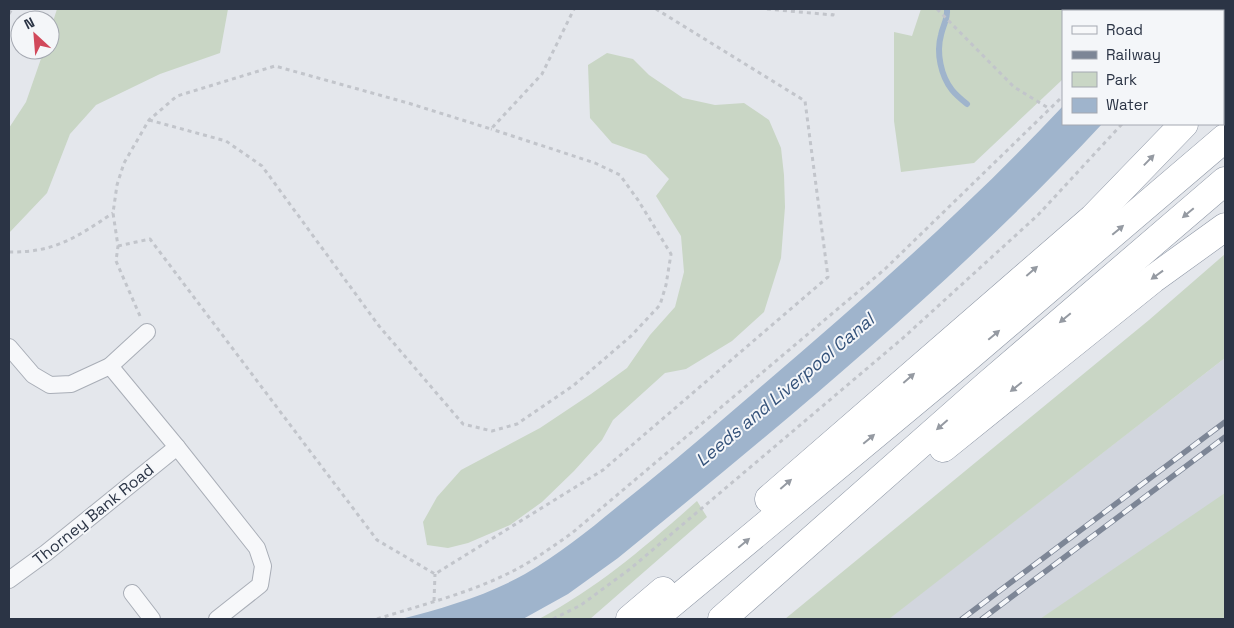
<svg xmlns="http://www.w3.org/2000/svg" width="1234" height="628" font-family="'Space Grotesk',sans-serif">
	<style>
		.built { fill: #d2d6de }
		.green { fill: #c9d6c5 }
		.water { fill: #9fb4cc }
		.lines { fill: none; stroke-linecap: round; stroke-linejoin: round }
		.stream { stroke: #9fb4cc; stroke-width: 6 }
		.minor-casing { stroke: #a9aeb7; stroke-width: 18 }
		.motorway-casing { stroke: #8b94a3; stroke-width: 29 }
		.path { stroke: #c2c5cb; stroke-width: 3; stroke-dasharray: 4 4; stroke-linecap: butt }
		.minor { stroke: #f7f8fa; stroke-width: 16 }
		.motorway { stroke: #fff; stroke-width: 28 }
		.rail-casing { stroke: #7d8696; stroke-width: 5.5 }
		.rail { stroke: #f4f6f9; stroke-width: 4; stroke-dasharray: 11; stroke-linecap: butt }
		.oneway { fill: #959aa2 }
		.labels { text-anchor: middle; stroke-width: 4; stroke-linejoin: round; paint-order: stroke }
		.street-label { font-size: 16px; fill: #2b3445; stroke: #f4f6f9 }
		.water-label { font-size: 18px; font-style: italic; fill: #34527a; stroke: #f4f6f9 }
	</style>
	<rect width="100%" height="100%" fill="#e4e7ec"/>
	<polygon class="built" points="1225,358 1225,494 1041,619 888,619"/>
	<g class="green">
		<polygon points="57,9 228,9 220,53 160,74 96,105 70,134 47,193 9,233 9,128 26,102 44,50 50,50 50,31"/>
		<polygon points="921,9 1125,9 1123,11 1063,11 1063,79 974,163 901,172 894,121 894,32 912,36"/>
		<polygon points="607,53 633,59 649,75 683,98 715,105 744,103 769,120 781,148 784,175 785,207 781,258 764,312 732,341 686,369 665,373 613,420 602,440 574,471 542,502 510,525 468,543 448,548 427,545 423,522 437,497 461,470 540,428 591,394 627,368 650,335 675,307 684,272 681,236 656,196 669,179 646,155 612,143 590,118 588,65"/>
		<polygon points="1225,254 1225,358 889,619 785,619 1149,320"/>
		<polygon points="1225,493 1225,619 1040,619"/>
		<path d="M697,501L707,517L590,619H539C599,587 646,546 697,501Z"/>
	</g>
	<path class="water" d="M1063,106V124H1102C954,283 786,421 618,558L568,594L523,619H401C443,608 486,596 525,574C558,555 588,531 617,507C655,477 692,446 729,414C844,316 959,217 1063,106Z"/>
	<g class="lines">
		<path class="stream" d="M947,9C948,19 943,25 941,35C936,53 941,76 952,90C956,95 962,100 967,104"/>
		<defs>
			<g id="minor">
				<polyline points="9,347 33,375 50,385 71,384 110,366 147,332"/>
				<polyline points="110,366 177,447 257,548 263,566 260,585 217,619"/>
				<polyline points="9,580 46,553 177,447"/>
				<polyline points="132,593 152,619"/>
			</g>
			<g id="motorway">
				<polyline points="1223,83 1225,81"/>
				<polyline points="943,448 1153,279 1225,227"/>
				<polyline points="769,499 1093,218 1184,124"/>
				<polyline points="630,619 663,591"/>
				<polyline points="653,619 966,359 1225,138"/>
				<polyline points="722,619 987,385 1225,181"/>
			</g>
		</defs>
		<use href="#minor" class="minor-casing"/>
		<use href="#motorway" class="motorway-casing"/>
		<g class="path">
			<polyline points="767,9 833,15 834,9"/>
			<polyline points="937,9 1014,87 1050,109"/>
			<polyline points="1135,11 1137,9"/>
			<polyline points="9,14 12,9"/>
			<polyline points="1223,15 1225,12"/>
			<polyline points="149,120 226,141 262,166 379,326 463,424 492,431 517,424 574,385 631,336 660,305 666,285 671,254 638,200 620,175 595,163 491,129"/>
			<polyline points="118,246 150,239 377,540 435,574 603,470 828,277 805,101 656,9"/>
			<path d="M9,252C54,253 77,237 113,213"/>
			<polyline points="140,316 116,261 118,246 113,213 117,185 124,163 149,120 177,96 275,66 408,103 491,129 542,74 574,9"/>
			<polyline points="434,601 435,574"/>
			<path d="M377,619C421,605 466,594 507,574C530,563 551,548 572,533L885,269L1063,96"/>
			<polyline points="553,619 581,605 630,569 903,338 1038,215 1122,124"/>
		</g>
		<use href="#minor" class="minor"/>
		<use href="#motorway" class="motorway"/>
		<defs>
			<g id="rail">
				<polyline points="962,619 1225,422"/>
				<polyline points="982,619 1225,437"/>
			</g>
		</defs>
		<use href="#rail" class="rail-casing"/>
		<use href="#rail" class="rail"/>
	</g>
	<defs><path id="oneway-solid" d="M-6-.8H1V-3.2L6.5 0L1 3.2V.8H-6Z" transform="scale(1.25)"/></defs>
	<g class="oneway">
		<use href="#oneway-solid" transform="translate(1149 160) rotate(-46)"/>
		<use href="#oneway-solid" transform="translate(1188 213) rotate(140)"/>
		<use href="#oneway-solid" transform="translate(1118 230) rotate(-40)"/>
		<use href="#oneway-solid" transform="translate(1032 271) rotate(-41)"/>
		<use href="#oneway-solid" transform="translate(1157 275) rotate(144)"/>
		<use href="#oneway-solid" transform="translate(1065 318) rotate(140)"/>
		<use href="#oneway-solid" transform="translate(994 335) rotate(-40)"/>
		<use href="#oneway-solid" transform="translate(909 378) rotate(-41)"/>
		<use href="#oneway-solid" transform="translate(1016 387) rotate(141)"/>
		<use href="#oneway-solid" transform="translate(942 425) rotate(139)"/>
		<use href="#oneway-solid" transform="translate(869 439) rotate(-40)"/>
		<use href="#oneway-solid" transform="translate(786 484) rotate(-41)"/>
		<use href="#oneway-solid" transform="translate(744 543) rotate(-40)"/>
	</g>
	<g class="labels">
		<g class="street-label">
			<text transform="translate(93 514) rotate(-39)" y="6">Thorney Bank Road</text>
		</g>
		<g class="water-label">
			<text transform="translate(785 390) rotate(-40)" y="6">Leeds and Liverpool Canal</text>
		</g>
	</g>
	<rect width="1234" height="628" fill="none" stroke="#2b3445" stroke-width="20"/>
	<rect x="1062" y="10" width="162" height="115" fill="#f4f6f9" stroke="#a4a8b1"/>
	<rect x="1072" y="26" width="25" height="8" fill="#f7f8fa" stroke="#a4a8b1"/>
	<text x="1106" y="35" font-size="15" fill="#2b3445">Road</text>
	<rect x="1072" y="51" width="25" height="8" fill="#7d8696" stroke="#a4a8b1"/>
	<text x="1106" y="60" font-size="15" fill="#2b3445">Railway</text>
	<rect x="1072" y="72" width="25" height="15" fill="#c9d6c5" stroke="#a4a8b1"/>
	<text x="1106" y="85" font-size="15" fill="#2b3445">Park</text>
	<rect x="1072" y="98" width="25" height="15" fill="#9fb4cc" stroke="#a4a8b1"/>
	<text x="1106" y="110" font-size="15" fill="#2b3445">Water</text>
	<g transform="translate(35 35) rotate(334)"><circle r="24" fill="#f4f6f9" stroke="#a4a8b1"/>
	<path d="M0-4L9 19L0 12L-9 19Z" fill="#d1495b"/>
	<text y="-8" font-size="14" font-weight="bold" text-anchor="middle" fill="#2b3445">N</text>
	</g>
</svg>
